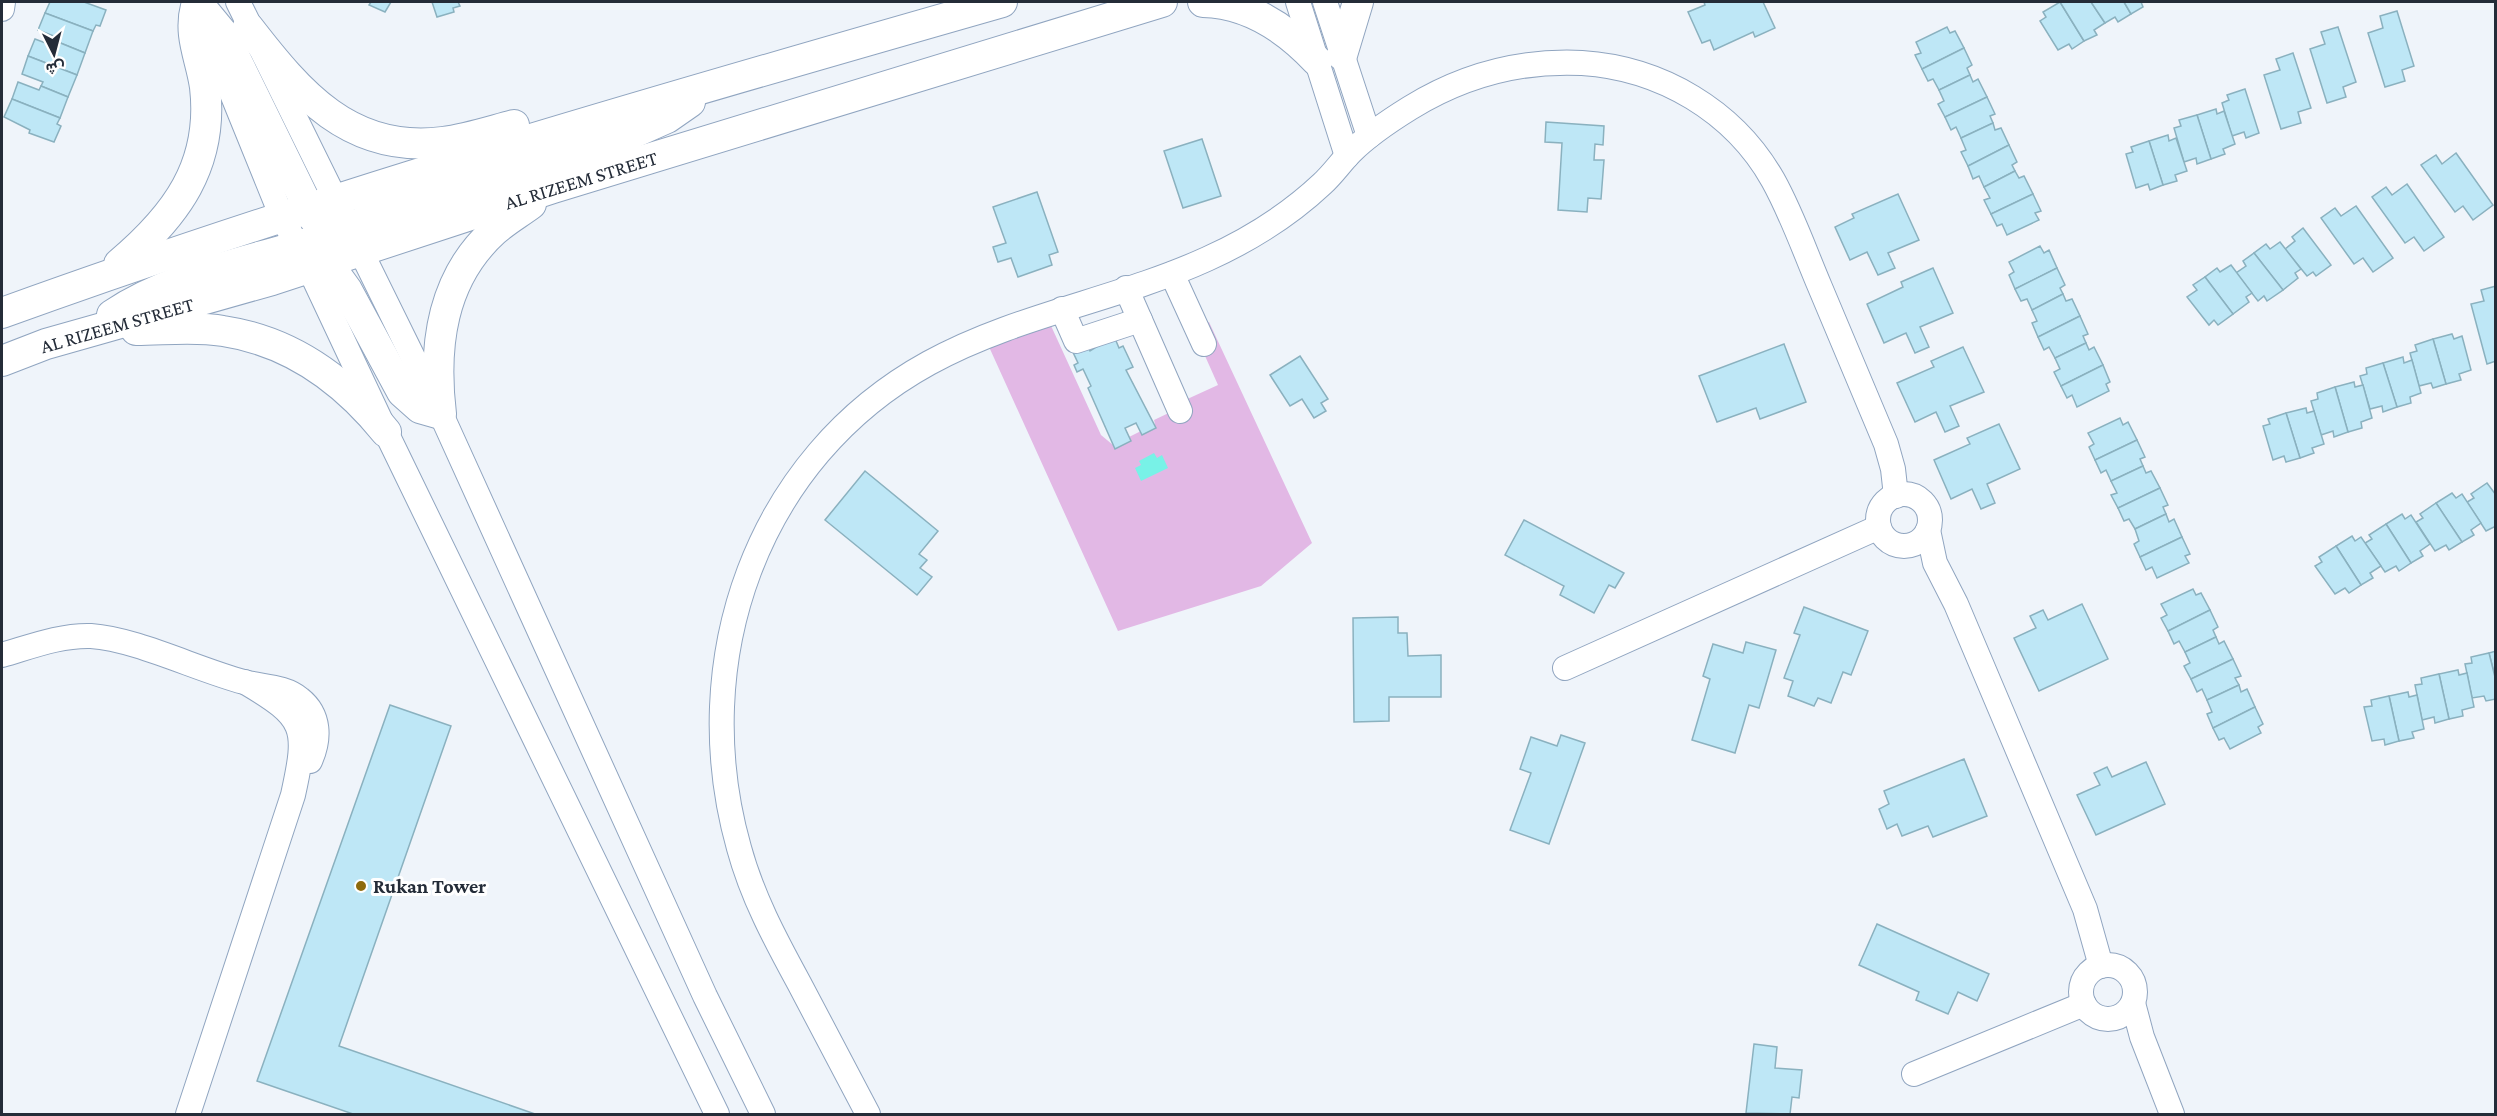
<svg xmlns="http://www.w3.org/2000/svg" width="2497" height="1116" font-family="'Crimson Pro',Vazirmatn,serif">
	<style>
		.green { fill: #e2b8e5 }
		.water { fill: #78f2e7 }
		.building { fill: #bee7f6; stroke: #8ab1bf; stroke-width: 1.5 }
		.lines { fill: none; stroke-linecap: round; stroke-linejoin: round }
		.minor-casing { stroke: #90a5c0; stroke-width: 26 }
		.tertiary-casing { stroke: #90a5c0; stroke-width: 32 }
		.minor { stroke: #fff; stroke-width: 24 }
		.tertiary { stroke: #fff; stroke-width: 30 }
		.poi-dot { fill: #8d6a0c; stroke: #fff; stroke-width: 2 }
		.labels { text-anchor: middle; stroke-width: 6; stroke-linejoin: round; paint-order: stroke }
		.street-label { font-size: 20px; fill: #242c38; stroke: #fff }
		.poi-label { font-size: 20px; font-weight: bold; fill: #242c38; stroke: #fff; text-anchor: start }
	</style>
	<rect width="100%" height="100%" fill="#eff4fa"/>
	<polygon class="green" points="1047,317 1101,435 1113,445 1155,424 1154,420 1175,410 1183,401 1218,385 1193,329 1209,322 1312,543 1261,586 1118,631 985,338"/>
	<polygon class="water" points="1154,453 1157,458 1162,455 1168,468 1141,481 1135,468 1141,465 1139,461"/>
	<g class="building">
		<polygon points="50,2 84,2 106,10 100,26 96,25 93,31 45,13"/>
		<polygon points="371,2 391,2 385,12 369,5"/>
		<polygon points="432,2 458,2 460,6 453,8 454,12 437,17"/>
		<polygon points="1704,2 1763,2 1775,28 1755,37 1753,32 1714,50 1710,40 1702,43 1688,12 1705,5"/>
		<polygon points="2060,2 2084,41 2072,49 2069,44 2058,50 2040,21 2046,17 2043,12"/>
		<polygon points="2060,2 2091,2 2105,23 2094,30 2097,35 2084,41"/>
		<polygon points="2091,2 2124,2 2131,14 2118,22 2115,17 2105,23"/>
		<polygon points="2124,2 2141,2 2143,7 2131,14"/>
		<polygon points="2397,11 2414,66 2402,70 2405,81 2385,87 2368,33 2383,28 2380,16"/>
		<polygon points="45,13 93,31 85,53 58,42 59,38 38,30"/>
		<polygon points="1947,27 1950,33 1955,31 1964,48 1922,69 1915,55 1921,53 1916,42"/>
		<polygon points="2338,27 2356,82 2343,87 2346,97 2327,103 2310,49 2325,44 2321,32"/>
		<polygon points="35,39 56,47 58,42 85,53 77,75 28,56"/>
		<polygon points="1964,48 1972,65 1967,68 1970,75 1939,90 1933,79 1928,81 1922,69"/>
		<polygon points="2293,53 2311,108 2298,112 2301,123 2281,129 2264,75 2280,70 2276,59"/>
		<polygon points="28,56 77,75 68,97 41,86 43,82 22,74"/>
		<polygon points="1970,75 1973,82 1978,79 1987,97 1945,117 1938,104 1944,101 1939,90"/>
		<polygon points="18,82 39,90 41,86 68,97 60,118 12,99"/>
		<polygon points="2245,89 2259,133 2246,138 2244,132 2232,136 2222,103 2229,100 2227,95"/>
		<polygon points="1987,97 1995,114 1990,116 1993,123 1961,138 1956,127 1951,130 1945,117"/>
		<polygon points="12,99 60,118 57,124 61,126 54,142 29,133 30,130 4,117"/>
		<polygon points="2216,109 2217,114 2224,111 2235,144 2223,149 2225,154 2211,159 2197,115"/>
		<polygon points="2197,115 2211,159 2197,164 2196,158 2184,162 2174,128 2181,126 2179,120"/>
		<polygon points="1546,122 1604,126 1603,145 1595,144 1594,160 1604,160 1601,199 1588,198 1587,212 1558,210 1562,143 1545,142"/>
		<polygon points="1993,123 1995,130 2001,128 2009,145 1968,166 1961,152 1966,150 1961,138"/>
		<polygon points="2168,135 2169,141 2176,138 2187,171 2175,175 2177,181 2163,185 2149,141"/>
		<polygon points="1202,139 1221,196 1183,208 1164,151"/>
		<polygon points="2149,141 2163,185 2150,190 2148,184 2136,188 2126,154 2133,152 2131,147"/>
		<polygon points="2009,145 2017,162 2012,165 2015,171 1984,187 1979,176 1973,179 1968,166"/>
		<polygon points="2456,153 2493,205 2473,220 2463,206 2455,212 2421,165 2436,155 2442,164"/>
		<polygon points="2015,171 2019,178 2024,176 2033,194 1991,214 1984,200 1990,198 1984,187"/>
		<polygon points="2407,184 2444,237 2424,251 2414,237 2405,243 2372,197 2386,187 2392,195"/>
		<polygon points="1037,192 1058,252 1049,255 1052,265 1018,277 1011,258 998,262 993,247 1006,243 993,207"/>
		<polygon points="1898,194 1919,240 1888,253 1895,268 1878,275 1867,252 1850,260 1835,227 1854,218 1852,214"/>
		<polygon points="2033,194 2041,211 2035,213 2039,220 2007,235 2002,224 1997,226 1991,214"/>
		<polygon points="2356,206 2393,258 2373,272 2363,258 2354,264 2321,218 2335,208 2341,216"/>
		<polygon points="2303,228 2331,265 2316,276 2313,272 2307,276 2285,249 2295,241 2292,237"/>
		<polygon points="2280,242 2301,269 2295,273 2298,278 2283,290 2254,253 2266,244 2270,249"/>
		<polygon points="2040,246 2044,253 2049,250 2057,268 2015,289 2009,275 2014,272 2009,262"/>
		<polygon points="2254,253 2283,290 2267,301 2264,296 2258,301 2236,273 2246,266 2243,261"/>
		<polygon points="2231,265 2252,293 2246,297 2249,302 2233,314 2205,277 2217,268 2220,272"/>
		<polygon points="1933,268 1953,313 1920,327 1929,347 1915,353 1906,333 1884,343 1867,304 1903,287 1901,282"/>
		<polygon points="2057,268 2065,285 2060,288 2063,294 2032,310 2027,299 2021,301 2015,289"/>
		<polygon points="2205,277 2233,314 2218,325 2214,320 2209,325 2187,297 2197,290 2193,285"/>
		<polygon points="2496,286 2496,361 2487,364 2471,304 2484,301 2481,290"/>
		<polygon points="2063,294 2066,301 2072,299 2080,316 2038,337 2032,323 2037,321 2032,310"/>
		<polygon points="2080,316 2088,334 2083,336 2086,343 2055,358 2049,347 2044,350 2038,337"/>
		<polygon points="2452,334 2454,339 2462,336 2471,370 2459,374 2461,380 2446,384 2433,339"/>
		<polygon points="1114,336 1119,348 1123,346 1133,367 1126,370 1156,428 1142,435 1136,423 1125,428 1131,441 1115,449 1088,388 1091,386 1083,369 1077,372 1074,365 1078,363 1071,348 1085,341 1090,351"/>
		<polygon points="2433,339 2446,384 2433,388 2431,383 2419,386 2410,353 2417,351 2415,345"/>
		<polygon points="2086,343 2089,350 2094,347 2103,365 2061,386 2054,372 2060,369 2055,358"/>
		<polygon points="1784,344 1806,402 1760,419 1756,408 1717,422 1699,376"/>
		<polygon points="1963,347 1984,392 1950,406 1959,426 1945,432 1936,412 1915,422 1897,383 1934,367 1931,361"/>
		<polygon points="1300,356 1328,399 1321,403 1326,411 1314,418 1302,399 1290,406 1270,375"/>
		<polygon points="2403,357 2404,363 2412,360 2421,393 2410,397 2411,403 2397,407 2383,363"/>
		<polygon points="2383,363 2397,407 2383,412 2382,406 2370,409 2360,376 2367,374 2366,368"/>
		<polygon points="2103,365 2110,382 2106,384 2109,391 2077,407 2072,395 2067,398 2061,386"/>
		<polygon points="2354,382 2355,387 2363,385 2372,418 2361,422 2362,428 2348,432 2335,387"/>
		<polygon points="2335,387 2348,432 2334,437 2333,431 2321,435 2311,401 2318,399 2317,393"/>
		<polygon points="2306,408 2307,413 2314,411 2324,444 2312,448 2314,453 2300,458 2286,413"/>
		<polygon points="2286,413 2300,458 2286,462 2284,456 2273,460 2263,426 2270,424 2268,419"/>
		<polygon points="2120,418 2123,425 2128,422 2137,440 2095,460 2089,447 2094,444 2088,433"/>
		<polygon points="1999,424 2020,469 1987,484 1995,503 1981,509 1972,489 1951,499 1934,460 1970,444 1967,438"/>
		<polygon points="2137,440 2145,457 2140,459 2143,466 2111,481 2106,470 2101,473 2095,460"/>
		<polygon points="2143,466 2146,473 2151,471 2160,488 2118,508 2111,495 2117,493 2111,481"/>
		<polygon points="865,471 938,531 919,554 927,560 920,568 932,577 917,595 825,520"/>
		<polygon points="2487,483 2496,495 2496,526 2486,531 2467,502 2474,498 2471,494"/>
		<polygon points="2160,488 2168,505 2163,507 2166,514 2135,529 2129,519 2124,521 2118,508"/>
		<polygon points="2452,493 2456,498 2462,494 2481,523 2471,530 2474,535 2462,542 2436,503"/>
		<polygon points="2436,503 2462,542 2449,550 2446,545 2435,551 2416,522 2423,518 2420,514"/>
		<polygon points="2166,514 2169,522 2174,519 2182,537 2140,557 2134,544 2139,541 2135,529"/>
		<polygon points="2402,514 2405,519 2411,515 2430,544 2420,551 2423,556 2411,563 2386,524"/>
		<polygon points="1524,520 1624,573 1615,588 1609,585 1594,613 1560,595 1564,586 1505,555"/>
		<polygon points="2386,524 2411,563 2399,571 2396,566 2385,572 2365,543 2372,539 2369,535"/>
		<polygon points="2352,536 2355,541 2361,537 2381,566 2370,573 2373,578 2361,585 2336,546"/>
		<polygon points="2182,537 2190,554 2185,556 2189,563 2157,578 2152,567 2146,570 2140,557"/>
		<polygon points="2336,546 2361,585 2349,593 2345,588 2335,594 2315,566 2322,562 2319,557"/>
		<polygon points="2193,589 2196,595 2201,593 2210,610 2168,631 2161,618 2167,615 2161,604"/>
		<polygon points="2082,604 2108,659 2039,691 2014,638 2036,628 2030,616 2043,610 2048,620"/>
		<polygon points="1804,607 1868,631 1851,675 1843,672 1831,703 1818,698 1814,706 1788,696 1793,681 1784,678 1800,635 1794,633"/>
		<polygon points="2210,610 2218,627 2213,630 2216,637 2185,652 2179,641 2174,644 2168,631"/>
		<polygon points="1398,617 1398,633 1407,633 1408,656 1441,655 1441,697 1389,697 1389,721 1354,722 1353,618"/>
		<polygon points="2216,637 2219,644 2224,641 2233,659 2191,679 2184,666 2190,663 2185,652"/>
		<polygon points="1746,642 1776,650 1759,708 1749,705 1735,753 1692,740 1710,679 1703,676 1713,644 1743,653"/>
		<polygon points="2496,651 2496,681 2489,653"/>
		<polygon points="2489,653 2496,681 2496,699 2486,701 2484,696 2472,698 2465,664 2472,663 2471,657"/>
		<polygon points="2233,659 2241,676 2235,678 2239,685 2207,700 2202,689 2197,692 2191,679"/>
		<polygon points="2458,670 2459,675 2467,673 2474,707 2462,710 2463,716 2449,719 2439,674"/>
		<polygon points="2439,674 2449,719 2435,723 2434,717 2422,720 2415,685 2422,684 2421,678"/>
		<polygon points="2239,685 2241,692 2247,689 2255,707 2213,728 2207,714 2212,712 2207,700"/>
		<polygon points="2408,692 2409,697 2417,695 2424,729 2412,732 2414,738 2399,741 2389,696"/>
		<polygon points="2389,696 2399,741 2385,745 2384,739 2372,741 2364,707 2372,706 2371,700"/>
		<polygon points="390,705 451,726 339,1046 535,1114 353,1114 257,1081"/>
		<polygon points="2255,707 2263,724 2258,727 2261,733 2230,749 2224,738 2219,740 2213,728"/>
		<polygon points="1561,735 1585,743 1549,844 1510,830 1531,773 1520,769 1531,737 1557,746"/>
		<polygon points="1964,759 1987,816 1933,837 1928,826 1902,836 1897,824 1887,829 1879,809 1889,804 1884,791"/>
		<polygon points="2146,762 2165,804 2096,835 2077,795 2100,785 2094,773 2107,767 2112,777"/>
		<polygon points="1877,924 1989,974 1977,1001 1958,992 1948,1014 1916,1000 1919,992 1859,965"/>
		<polygon points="1754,1044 1777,1047 1775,1068 1802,1070 1799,1098 1792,1097 1790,1114 1746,1113"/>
	</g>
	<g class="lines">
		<defs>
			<g id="minor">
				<polyline points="238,2 441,414 705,996 763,1114"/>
				<polyline points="1298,2 1347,156"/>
				<polyline points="1325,2 1369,136"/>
				<polyline points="2,9 3,2"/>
				<polyline points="200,15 282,217 309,268 386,432 717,1114"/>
				<polyline points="1172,274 1204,344"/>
				<polyline points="1126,288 1180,411"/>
				<polyline points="1062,309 1076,341 1140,320"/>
				<circle cx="1904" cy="520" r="26"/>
				<polyline points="1928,530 1935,563 1956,604 2085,909 2101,966"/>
				<path d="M2,655C30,647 60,635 91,636C136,639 198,670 244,682C262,687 285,686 300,699C320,715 320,739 310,761"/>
				<polyline points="1565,668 1879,527"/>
				<circle cx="2108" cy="992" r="27"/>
				<polyline points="2133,1003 2142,1037 2172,1114"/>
				<polyline points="1914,1074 2084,1004"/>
				<path d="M188,1114L293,795C308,727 306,718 245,682"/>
				<path d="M868,1114C845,1071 822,1027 799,983C775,939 752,896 739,848C686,661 756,458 929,363C1016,315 1117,300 1207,259C1249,240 1289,215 1322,184C1333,174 1341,162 1351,152C1368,135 1389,121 1410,108C1462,76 1521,60 1582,63C1661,68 1734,111 1773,180C1792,214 1805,252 1820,287C1842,339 1864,391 1886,444L1893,469L1896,496"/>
			</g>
			<g id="tertiary">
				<path d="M1203,2C1249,3 1287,29 1317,61"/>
				<path d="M248,27C299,93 350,154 443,142C467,139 491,131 514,125"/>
				<polyline points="1342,55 1358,2"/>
				<path d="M316,247L347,290L402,392L420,408L441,414C433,347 441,279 494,231C505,221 519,213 531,204"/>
				<polyline points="323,249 343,231 380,214 631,134 667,118 690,102"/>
				<path d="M119,264C176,216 214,165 205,87C201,58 188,36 196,6L205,12L224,35L313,217L325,233L359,250"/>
				<path d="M2,313C330,194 666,98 1002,2"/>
				<path d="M112,315C170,276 244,263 311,242L330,227"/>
				<path d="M136,330C164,330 194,326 223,331C290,341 344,380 386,432"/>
				<polyline points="2,361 46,344 272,280 553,188 1162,2"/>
			</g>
		</defs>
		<use href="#minor" class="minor-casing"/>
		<use href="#tertiary" class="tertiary-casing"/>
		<use href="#minor" class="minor"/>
		<use href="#tertiary" class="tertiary"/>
	</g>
	<circle class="poi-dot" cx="361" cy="886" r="6"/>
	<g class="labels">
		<g class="street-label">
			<text transform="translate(581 180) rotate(-17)" y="7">AL RIZEEM STREET</text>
			<text transform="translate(117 325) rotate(-16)" y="7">AL RIZEEM STREET</text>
		</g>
		<g class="poi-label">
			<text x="373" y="893">Rukan Tower</text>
		</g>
	</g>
	<rect width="2497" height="1116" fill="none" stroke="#242c38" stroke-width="6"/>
	<g transform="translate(54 54) rotate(174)" stroke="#ffffff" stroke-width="4.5" paint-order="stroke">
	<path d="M0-4.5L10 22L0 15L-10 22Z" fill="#242c38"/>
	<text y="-9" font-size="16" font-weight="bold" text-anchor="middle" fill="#242c38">ش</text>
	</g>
</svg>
